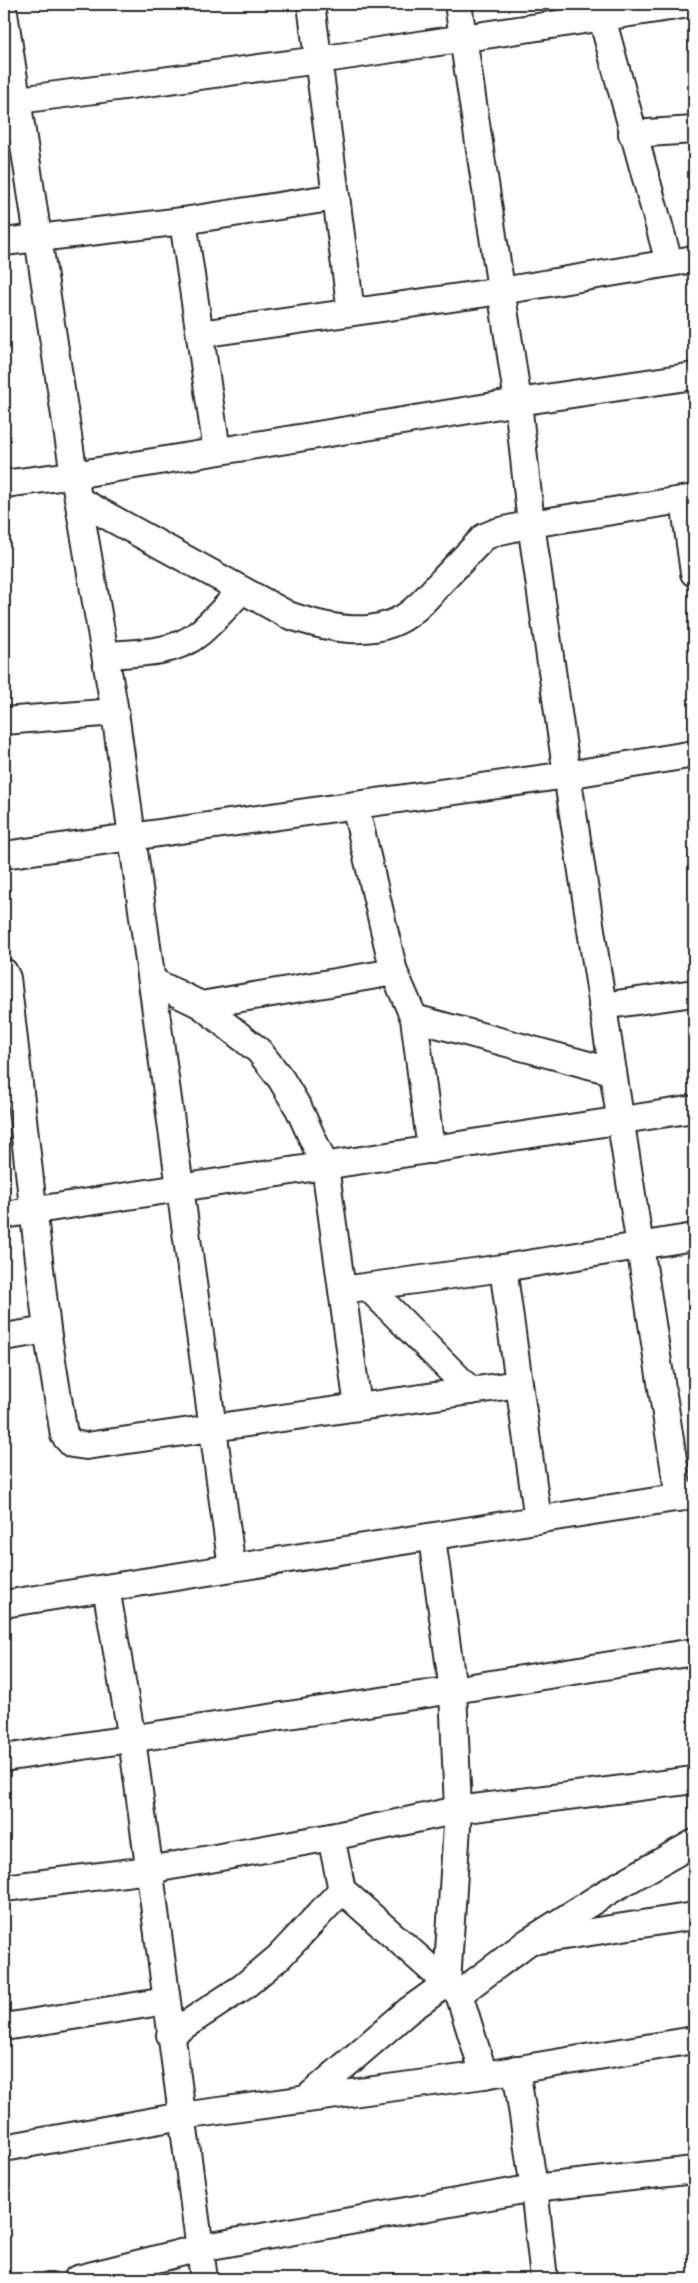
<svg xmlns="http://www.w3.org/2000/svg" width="698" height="2283" font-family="Mynerve,sans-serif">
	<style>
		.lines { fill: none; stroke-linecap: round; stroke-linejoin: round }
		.minor-casing { stroke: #2b2b2b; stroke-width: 30 }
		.minor { stroke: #fff; stroke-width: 26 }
	</style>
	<rect width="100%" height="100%" fill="#fff"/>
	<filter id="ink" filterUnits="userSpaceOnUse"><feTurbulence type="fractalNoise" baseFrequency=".02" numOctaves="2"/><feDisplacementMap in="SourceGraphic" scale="10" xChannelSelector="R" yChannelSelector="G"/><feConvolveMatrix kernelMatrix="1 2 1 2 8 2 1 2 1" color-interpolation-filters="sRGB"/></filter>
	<g filter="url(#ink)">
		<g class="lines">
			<defs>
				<g id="minor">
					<polyline points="311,4 351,312"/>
					<polyline points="458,4 518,402 531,524 567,775 679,1498"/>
					<polyline points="4,13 74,475 115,712 232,1568"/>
					<polyline points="602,18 669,262"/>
					<polyline points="4,102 319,60 690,4"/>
					<polyline points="632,134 694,130"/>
					<polyline points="183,221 217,451"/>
					<polyline points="4,242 183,221 336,197"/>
					<polyline points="200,334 501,291 694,259"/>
					<polyline points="4,484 74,475 518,402 694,376"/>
					<polyline points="684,500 694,573"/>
					<path d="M80,501L288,615C329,629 380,641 415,609C425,601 433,590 442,581C456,566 470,552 484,537L496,532L531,524L694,498"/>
					<path d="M106,655C135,653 174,654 198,634C214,621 228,604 242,590"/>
					<polyline points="4,721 115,712"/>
					<polyline points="355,805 394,972 414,1018 431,1150"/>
					<polyline points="4,855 567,775 694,754"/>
					<polyline points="4,972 7,978 47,1330 64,1435 72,1444 86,1446 519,1384"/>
					<polyline points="152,981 201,1005 394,972"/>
					<polyline points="201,1005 259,1051 281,1079 299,1109 325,1166 358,1407"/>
					<polyline points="602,1006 694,993"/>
					<polyline points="414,1018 611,1071"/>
					<polyline points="4,1215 694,1109"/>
					<polyline points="503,1268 538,1520"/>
					<polyline points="368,1287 471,1391"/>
					<polyline points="342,1290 503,1268 694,1237"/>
					<polyline points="4,1337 47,1330"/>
					<polyline points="106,1588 132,1739 204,2279"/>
					<polyline points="4,1604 694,1495"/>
					<polyline points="4,1758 453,1690 694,1652"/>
					<polyline points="331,1837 342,1890 459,1994 484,2075"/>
					<polyline points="4,1888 149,1870 331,1837 458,1810 694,1780"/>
					<polyline points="539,1940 694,1916"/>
					<polyline points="459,1994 528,1942 609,1891 694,1843"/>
					<polyline points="4,2027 166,2001"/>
					<polyline points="170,2035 243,1987 279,1957 342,1890"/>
					<polyline points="516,2069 534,2188 544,2279"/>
					<polyline points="306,2099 408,2011 447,1983 458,1810 453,1690 432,1538"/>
					<polyline points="4,2148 182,2116 484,2075 694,2040"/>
					<polyline points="77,2279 200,2248 534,2188 694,2170"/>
				</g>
			</defs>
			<use href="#minor" class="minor-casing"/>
			<use href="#minor" class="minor"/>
		</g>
	</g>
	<rect width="698" height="2283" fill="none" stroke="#fff" stroke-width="20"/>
	<rect x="10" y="10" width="678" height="2263" fill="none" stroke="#2b2b2b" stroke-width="2" filter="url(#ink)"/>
</svg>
